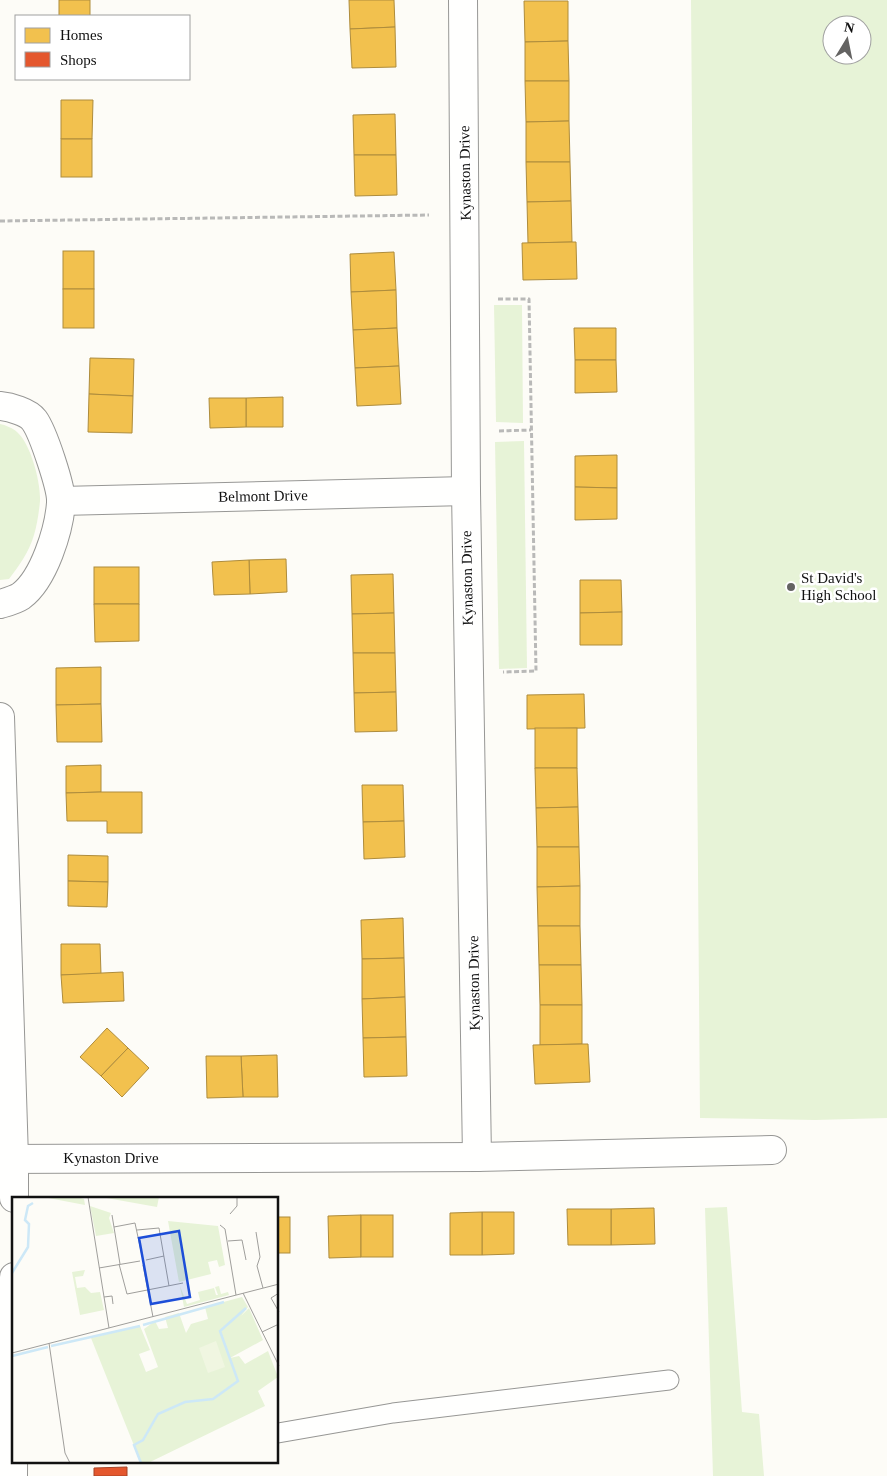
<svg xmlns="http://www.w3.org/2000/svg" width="887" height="1476" font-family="Georgia,serif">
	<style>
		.green { fill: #e7f3d7; fill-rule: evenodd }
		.homes { fill: #f2c14e; stroke: #ae8c3c }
		.shops { fill: #e4572e; stroke: #a54225 }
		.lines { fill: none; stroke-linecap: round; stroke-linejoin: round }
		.lane-casing { stroke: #979795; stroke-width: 21 }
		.street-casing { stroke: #979795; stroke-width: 30 }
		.path { stroke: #b9b9b8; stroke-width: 3; stroke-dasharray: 5 2.5; stroke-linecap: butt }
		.lane { stroke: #fffffe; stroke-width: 19 }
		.street { stroke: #fffffe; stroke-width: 28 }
		.poi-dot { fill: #646362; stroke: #fff; stroke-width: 2 }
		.labels { text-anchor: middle; stroke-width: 5; stroke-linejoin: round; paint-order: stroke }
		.street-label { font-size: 15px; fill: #111; stroke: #fff }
		.poi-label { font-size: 15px; fill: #111; stroke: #fff; text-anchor: start }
		.inset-river { fill: none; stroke: #cde8f7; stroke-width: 2.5 }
		.inset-road { fill: none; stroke: #9f9e9b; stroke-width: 1 }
		.view { fill: #1d4ed8; fill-opacity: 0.15; stroke: #1d4ed8; stroke-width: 2.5 }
		.inset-edge { fill: none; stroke: #111; stroke-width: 2.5 }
	</style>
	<rect width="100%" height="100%" fill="#fdfcf7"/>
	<g class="green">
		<path d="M691,0H887V1118L815,1120L700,1118ZM832,25H862V55H832Z"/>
		<polygon points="494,305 522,305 523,423 496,422"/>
		<path d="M0,424C5,425 13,428 17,432C31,444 41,483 40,501C39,512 37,525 34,535C29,552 19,566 9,579L0,580Z"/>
		<polygon points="524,441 527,668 499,669 495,442"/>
		<polygon points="727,1207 742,1412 759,1414 764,1476 713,1476 705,1208"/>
	</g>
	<g class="homes">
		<rect x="59" y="0" width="31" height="16"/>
		<polygon points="349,0 394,0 395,27 350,29"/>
		<polygon points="524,1 568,1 568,41 525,42"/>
		<polygon points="395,27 396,67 352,68 350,29"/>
		<polygon points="568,41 569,81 525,81 525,42"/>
		<polygon points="525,81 569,81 569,121 526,122"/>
		<polygon points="61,100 93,100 92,139 61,139"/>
		<polygon points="395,114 396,155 354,155 353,115"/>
		<polygon points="569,121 570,162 526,162 526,122"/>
		<rect x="61" y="139" width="31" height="38"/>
		<polygon points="354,155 396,155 397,195 355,196"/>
		<polygon points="526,162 570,162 571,201 527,202"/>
		<polygon points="571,201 572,242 528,243 527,202"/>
		<polygon points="572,242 576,242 577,279 523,280 522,243"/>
		<rect x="63" y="251" width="31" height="38"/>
		<polygon points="394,252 396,290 351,292 350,254"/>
		<rect x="63" y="289" width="31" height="39"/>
		<polygon points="396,290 397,328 353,330 351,292"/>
		<polygon points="397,328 399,366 355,368 353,330"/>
		<polygon points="574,328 616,328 616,360 575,360"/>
		<polygon points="90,358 134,359 133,396 89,394"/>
		<polygon points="575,360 616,360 617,392 575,393"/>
		<polygon points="399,366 401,404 357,406 355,368"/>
		<polygon points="89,394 133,396 132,433 88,432"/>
		<polygon points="283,397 283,427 246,427 246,398"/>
		<polygon points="209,398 246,398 246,427 210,428"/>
		<polygon points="617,455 617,488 575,487 575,456"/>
		<polygon points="575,487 617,488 617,519 575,520"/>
		<polygon points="286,559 287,592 250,594 249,560"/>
		<polygon points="249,560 250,594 214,595 212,562"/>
		<rect x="94" y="567" width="45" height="37"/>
		<polygon points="393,574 394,613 352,614 351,575"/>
		<polygon points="580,580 621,580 622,612 580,613"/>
		<polygon points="94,604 139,604 139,641 95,642"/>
		<polygon points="622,612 622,645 580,645 580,613"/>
		<polygon points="394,613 395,653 353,653 352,614"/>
		<polygon points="353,653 395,653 396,692 354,693"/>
		<polygon points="101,667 101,704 56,705 56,668"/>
		<polygon points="396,692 397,731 355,732 354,693"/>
		<polygon points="584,694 585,728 527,729 527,695"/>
		<polygon points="101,704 102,742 57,742 56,705"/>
		<rect x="535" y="728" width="42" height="40"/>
		<polygon points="101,765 101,792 66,793 66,766"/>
		<polygon points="535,768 577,768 578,807 536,808"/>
		<polygon points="362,785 403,785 404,821 363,822"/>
		<polygon points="101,792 142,792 142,833 107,833 107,821 67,821 66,793"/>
		<polygon points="578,807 579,847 537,847 536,808"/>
		<polygon points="404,821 405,857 364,859 363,822"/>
		<polygon points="537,847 579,847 580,886 537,887"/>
		<polygon points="68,855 108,856 108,882 68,881"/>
		<polygon points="68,881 108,882 107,907 68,906"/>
		<polygon points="580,886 580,926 538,926 537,887"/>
		<polygon points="403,918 404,958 362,959 361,920"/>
		<polygon points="538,926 580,926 581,965 539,965"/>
		<polygon points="61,944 100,944 101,974 61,975"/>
		<polygon points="404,958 405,997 362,999 362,959"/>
		<polygon points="539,965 581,965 582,1005 540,1005"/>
		<polygon points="123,972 124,1001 63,1003 61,975"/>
		<polygon points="405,997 406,1037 363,1038 362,999"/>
		<polygon points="540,1005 582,1005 582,1044 540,1045"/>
		<polygon points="107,1028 128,1048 101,1076 80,1057"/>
		<polygon points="406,1037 407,1076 364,1077 363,1038"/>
		<polygon points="582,1044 588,1044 590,1082 535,1084 533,1045"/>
		<polygon points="128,1048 149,1068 122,1097 101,1076"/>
		<polygon points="277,1055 278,1097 243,1097 241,1056"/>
		<polygon points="206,1056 241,1056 243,1097 207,1098"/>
		<polygon points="654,1208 655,1244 611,1245 611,1209"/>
		<polygon points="567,1209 611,1209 611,1245 568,1245"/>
		<polygon points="482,1212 514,1212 514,1254 482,1255"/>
		<polygon points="482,1212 482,1255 450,1255 450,1213"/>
		<polygon points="361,1215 361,1257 329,1258 328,1216"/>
		<rect x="361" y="1215" width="32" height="42"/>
		<rect x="278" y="1217" width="12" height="36"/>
	</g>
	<polygon class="shops" points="127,1467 127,1476 94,1476 94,1468"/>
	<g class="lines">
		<defs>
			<polyline id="lane" points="278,1433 393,1413 669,1380"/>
			<g id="street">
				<polyline points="463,0 466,491 477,1157"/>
				<path d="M0,406C10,407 28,412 34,420C43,432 62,489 61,503C59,530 44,579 21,596C15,600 7,602 0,604"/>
				<polyline points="61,501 466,491"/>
				<polyline points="0,717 14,1158 14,1198"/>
				<polyline points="0,1159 477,1157 772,1150"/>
				<polyline points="13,1476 14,1277"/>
			</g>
		</defs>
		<use href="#lane" class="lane-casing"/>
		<use href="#street" class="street-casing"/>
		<g class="path">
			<polyline points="0,221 429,215"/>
			<polyline points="498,299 529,299 536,671 503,672"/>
			<polyline points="499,431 531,430"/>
		</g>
		<use href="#lane" class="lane"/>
		<use href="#street" class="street"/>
	</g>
	<circle class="poi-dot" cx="791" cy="587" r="5"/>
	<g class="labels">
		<g class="street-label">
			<text transform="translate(465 173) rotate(-91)" y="5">Kynaston Drive</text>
			<text transform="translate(263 496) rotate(-1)" y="5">Belmont Drive</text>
			<text transform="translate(467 578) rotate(-91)" y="5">Kynaston Drive</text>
			<text transform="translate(474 983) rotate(-91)" y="5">Kynaston Drive</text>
			<text x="111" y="1163">Kynaston Drive</text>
		</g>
		<g class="poi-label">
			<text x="801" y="583">St David's<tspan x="801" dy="17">High School</tspan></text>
		</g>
	</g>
	<g transform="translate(12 1197)">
		<rect width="266" height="266" fill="#fdfcf7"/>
		<path d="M31,0H65L72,2L73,8ZM89,0H147L145,10ZM78,9L99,16L97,21L102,36L84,39ZM156,24L206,29L213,68L207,70L205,63L196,65L199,77L167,85ZM73,73L71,79L63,80L65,91L73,90L79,96L88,95L92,113L68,118L60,75ZM168,89L175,107L188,103L186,95L202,91L204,98H206L203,90L207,89L209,97L216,95L217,98L172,110ZM230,100L236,110L229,119L237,111L251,143L218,161L227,159L233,167L256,154L266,180L246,194L253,209L136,266H129L79,141L128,129L138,153L127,157L134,175L146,170L132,132L143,124L147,132L156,131L153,120L167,116L174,136L179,127L196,122L193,110Z" fill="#e7f3d7"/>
		<path d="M204,144L213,170L196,176L187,151Z" fill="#f0f6e1"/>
		<path class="inset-river" d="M0,76L16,50L17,27L13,23L16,9L21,6M131,128L212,105M39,149L128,129M0,159L36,150M129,266L122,248L131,243L146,217L173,205L201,202L226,184L208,134L234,111"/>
		<path class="inset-road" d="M76,0L97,131M218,17L225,9V0M100,18L108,67M208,28L213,32L224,98M102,30L123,26L130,59M125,33L147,31L157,89M244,35L248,60L245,69L251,91M216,44L230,43L234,63M134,63L152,59M107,67L115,97L171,86M131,68L141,120M87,71L128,64M231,96L267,169M267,96L259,101L267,115M92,100L100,99L101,107M250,135L267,127M37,146L53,256L58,266M0,156L267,87"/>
		<path class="view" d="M167,34L178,100L139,107L127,41Z"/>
		<rect width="266" height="266" class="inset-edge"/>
	</g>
	<rect x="15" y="15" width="175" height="65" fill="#ffffff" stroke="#a0a0a0"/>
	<rect x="25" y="28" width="25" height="15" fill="#f2c14e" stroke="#a0a0a0"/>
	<text x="60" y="40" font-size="15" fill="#111111">Homes</text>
	<rect x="25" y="52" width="25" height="15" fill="#e4572e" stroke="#a0a0a0"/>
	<text x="60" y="65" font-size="15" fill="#111111">Shops</text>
	<g transform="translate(847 40) rotate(10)"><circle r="24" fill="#ffffff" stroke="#a0a0a0"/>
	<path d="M0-4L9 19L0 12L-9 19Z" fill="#646362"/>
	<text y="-8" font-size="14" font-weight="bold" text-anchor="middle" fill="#111111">N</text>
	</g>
</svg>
